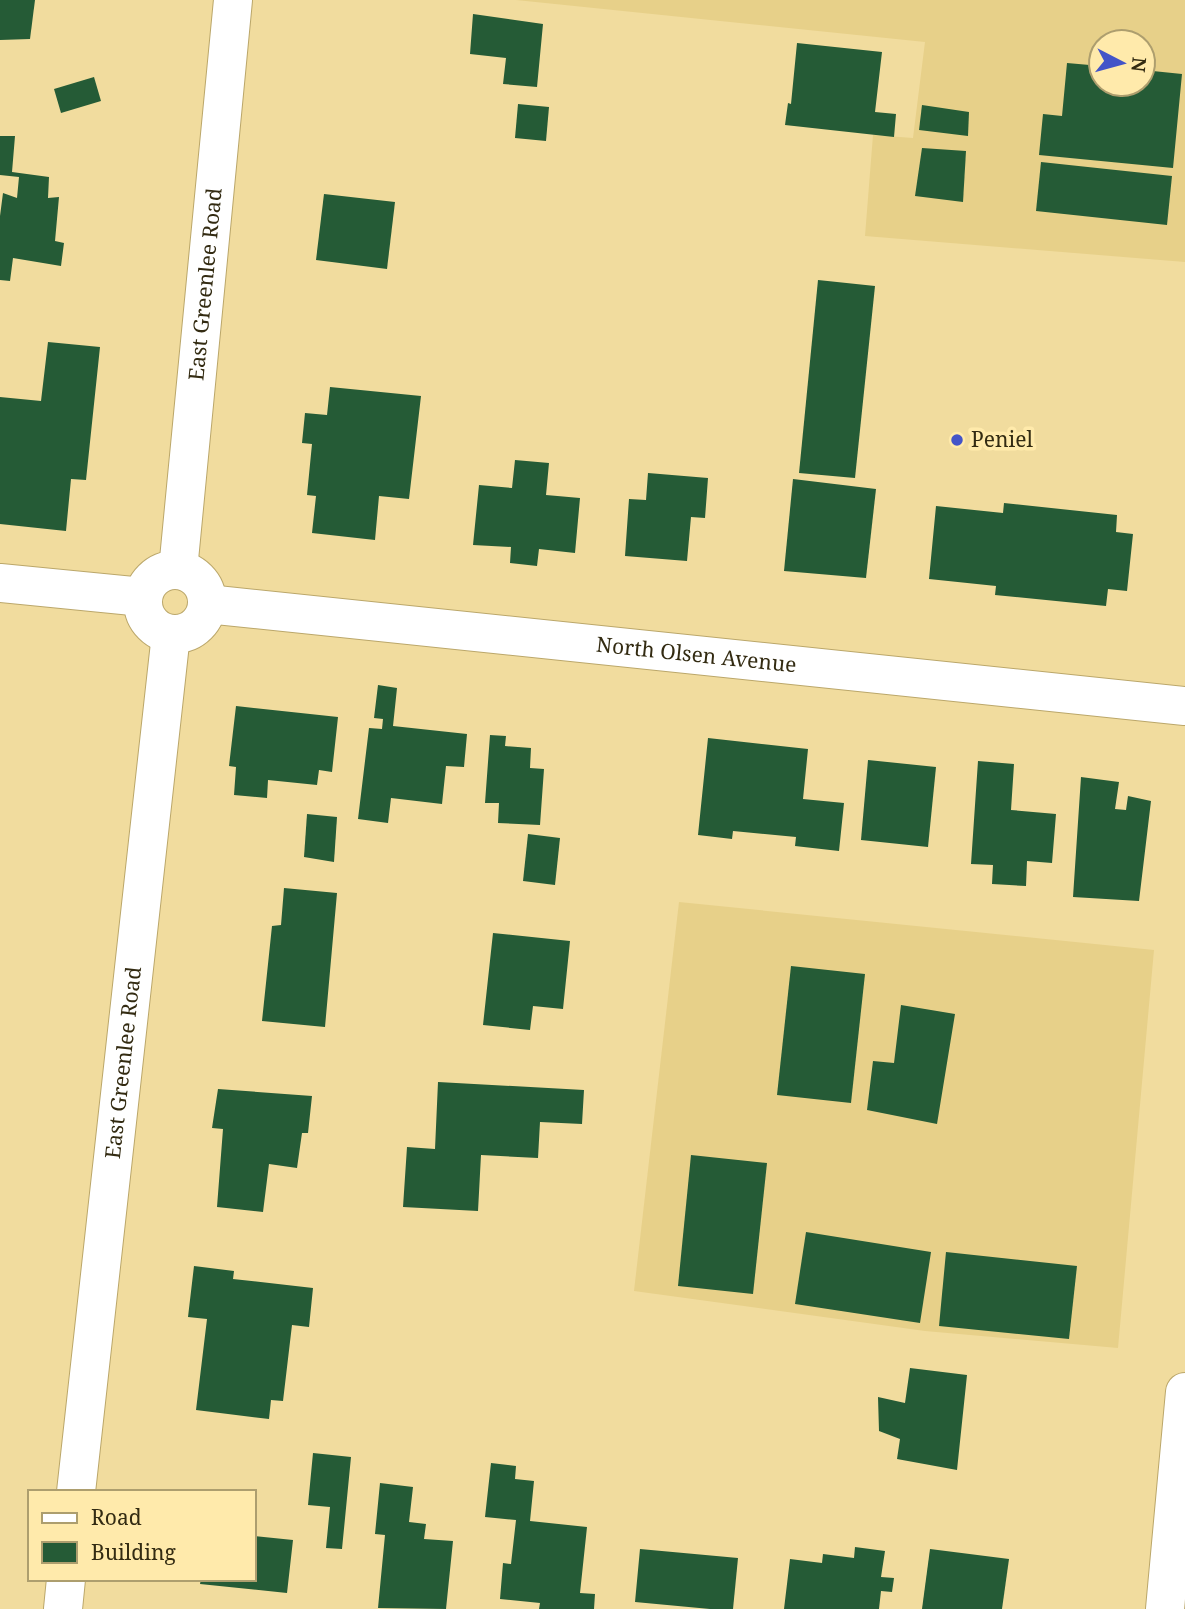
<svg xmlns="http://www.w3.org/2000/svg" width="1185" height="1609" font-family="'Noto Serif',serif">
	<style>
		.built { fill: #e7d089; fill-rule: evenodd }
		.building { fill: #255b36 }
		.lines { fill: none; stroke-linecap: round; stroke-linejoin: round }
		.minor-casing { stroke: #bba76a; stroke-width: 40 }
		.major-casing { stroke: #bba76a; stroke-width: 40 }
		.minor { stroke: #fff; stroke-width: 38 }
		.major { stroke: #fff; stroke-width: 38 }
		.poi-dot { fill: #4354c8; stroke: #ffeaab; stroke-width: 2.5 }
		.labels { text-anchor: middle; stroke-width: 7; stroke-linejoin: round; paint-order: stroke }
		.street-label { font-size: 21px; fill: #332b12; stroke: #ffeaab }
		.poi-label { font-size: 21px; fill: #332b12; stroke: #ffeaab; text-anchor: start }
	</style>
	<rect width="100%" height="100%" fill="#f1dc9e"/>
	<g class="built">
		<path d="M516,0H1185V262L865,236L873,135L913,138L925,42ZM1101,42H1143V84H1101Z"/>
		<polygon points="679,902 1154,950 1118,1348 925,1331 634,1291"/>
	</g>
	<g class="building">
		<polygon points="0,0 35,0 30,39 0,40"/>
		<polygon points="473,14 543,24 537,87 503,84 506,58 470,54"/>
		<polygon points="797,43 882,52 875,112 896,114 894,137 785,125 788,103 791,104"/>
		<polygon points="1067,63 1101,66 1101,84 1143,84 1143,70 1182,74 1173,168 1039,155 1043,114 1062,116"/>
		<polygon points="94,77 101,101 61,113 54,89"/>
		<polygon points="518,104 549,107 546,141 515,138"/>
		<polygon points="922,105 969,112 968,136 919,130"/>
		<polygon points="0,136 15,136 12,172 49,177 48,198 59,197 55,241 64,243 61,266 13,258 10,281 0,280 0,216 3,193 17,198 19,177 0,175"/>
		<polygon points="922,148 966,151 963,202 915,196"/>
		<polygon points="1041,162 1172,176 1167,225 1036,211"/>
		<polygon points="324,194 395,202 387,269 316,260"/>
		<polygon points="818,280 875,286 855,478 799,473"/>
		<polygon points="48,342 100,347 86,480 71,479 66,531 0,524 0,397 41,401"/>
		<polygon points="330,387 421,396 409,499 379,496 375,540 312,533 316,496 307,495 312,444 302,443 305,413 327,415"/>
		<polygon points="515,460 549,463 546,495 580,498 575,553 539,549 537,566 510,563 511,547 473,545 479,485 512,488"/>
		<polygon points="648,473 708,478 705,518 691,517 687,561 625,556 629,499 646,500"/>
		<polygon points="793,479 876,489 866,578 784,571"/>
		<polygon points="1004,503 1117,515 1116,532 1133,534 1127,591 1108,589 1106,606 995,595 996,586 929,579 936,506 1003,513"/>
		<polygon points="378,685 397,688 393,726 467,734 464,767 446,766 442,804 391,798 388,823 358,819 369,728 382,729 383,719 374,718"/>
		<polygon points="236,706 338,717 332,772 319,770 317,785 268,780 267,798 234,795 236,767 229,766"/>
		<polygon points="490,735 506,736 505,746 531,748 530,768 544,769 540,825 498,823 499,803 485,803"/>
		<polygon points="708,738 808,749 803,799 844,803 839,851 795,846 796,837 733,831 732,839 698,835"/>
		<polygon points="868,760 936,767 928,847 861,840"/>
		<polygon points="978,761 1014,764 1011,810 1056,814 1052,863 1027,861 1026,886 992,884 993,865 971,864"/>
		<polygon points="1081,777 1119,782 1115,809 1126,810 1128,796 1151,801 1139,901 1073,897"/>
		<polygon points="307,814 337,817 334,862 304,857"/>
		<polygon points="528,834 560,838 555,885 523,881"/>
		<polygon points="284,888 337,893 325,1027 262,1021 272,926 281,925"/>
		<polygon points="493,933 570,941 563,1009 533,1006 530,1030 483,1025"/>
		<polygon points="791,966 865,974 851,1103 777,1095"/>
		<polygon points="901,1005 955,1014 937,1124 867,1110 873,1061 894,1063"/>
		<polygon points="438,1082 584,1090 582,1124 540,1122 538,1158 481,1155 478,1211 403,1207 407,1147 435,1149"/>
		<polygon points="218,1089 312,1096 308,1133 302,1133 297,1168 269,1164 263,1212 217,1207 223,1129 212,1128"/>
		<polygon points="691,1155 767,1163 753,1294 678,1286"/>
		<polygon points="806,1232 931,1252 920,1323 795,1304"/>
		<polygon points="946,1252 1077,1266 1069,1339 939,1326"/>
		<polygon points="194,1266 234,1271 233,1279 313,1288 309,1327 292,1325 283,1401 271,1400 269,1419 196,1410 207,1319 188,1317"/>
		<polygon points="910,1368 967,1375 957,1470 897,1459 900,1439 879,1431 878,1397 905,1403"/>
		<polygon points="313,1453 351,1457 342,1549 326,1548 330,1507 308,1505"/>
		<polygon points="491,1463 516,1466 515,1479 534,1481 530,1521 587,1527 580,1593 595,1594 594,1609 539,1609 540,1603 500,1599 503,1563 511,1564 516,1520 485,1517"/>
		<polygon points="380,1483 413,1487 409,1522 426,1524 424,1539 453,1541 446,1609 378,1608 385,1535 375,1534"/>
		<polygon points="254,1536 293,1540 287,1593 200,1584 201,1579 254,1579"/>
		<polygon points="855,1547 885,1551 881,1577 894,1578 892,1592 881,1591 879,1609 784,1609 790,1559 822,1563 823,1554 854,1558"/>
		<polygon points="640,1549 738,1558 733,1609 710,1609 635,1602"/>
		<polygon points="930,1549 1009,1559 1002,1609 922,1609"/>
	</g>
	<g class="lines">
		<defs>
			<g id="minor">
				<path id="s1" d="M178,570L233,0"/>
				<circle cx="175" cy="602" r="32"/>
				<polyline points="0,583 143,597"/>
				<path id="s2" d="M207,604L1185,706"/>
				<path id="s3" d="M76,1492L171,634"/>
				<polyline points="63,1609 66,1579"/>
			</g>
			<polyline id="major" points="1165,1609 1185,1392"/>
		</defs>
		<use href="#minor" class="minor-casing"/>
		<use href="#major" class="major-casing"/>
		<use href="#minor" class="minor"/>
		<use href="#major" class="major"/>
	</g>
	<circle class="poi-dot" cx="957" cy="440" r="7"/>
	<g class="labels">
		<g class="street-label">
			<text dy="7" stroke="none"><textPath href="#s1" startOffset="287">East Greenlee Road</textPath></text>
			<text dy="7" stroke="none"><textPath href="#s2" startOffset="492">North Olsen Avenue</textPath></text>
			<text dy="7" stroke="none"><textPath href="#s3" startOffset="432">East Greenlee Road</textPath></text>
		</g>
		<g class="poi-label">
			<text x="971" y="447">Peniel</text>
		</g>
	</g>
	<rect x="28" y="1490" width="228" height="91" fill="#ffeaab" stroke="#ad9e6e" stroke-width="2"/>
	<rect x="42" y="1513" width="35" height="10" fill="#ffffff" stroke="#ad9e6e" stroke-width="2"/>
	<text x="91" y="1525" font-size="21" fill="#332b12">Road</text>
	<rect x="42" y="1542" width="35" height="21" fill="#255b36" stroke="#ad9e6e" stroke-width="2"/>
	<text x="91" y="1560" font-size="21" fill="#332b12">Building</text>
	<g transform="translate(1122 63) rotate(96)"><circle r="33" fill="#ffeaab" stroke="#ad9e6e" stroke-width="2"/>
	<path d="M0-5L12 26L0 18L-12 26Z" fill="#4354c8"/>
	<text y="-10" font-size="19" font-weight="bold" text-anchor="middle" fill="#332b12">N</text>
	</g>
</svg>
